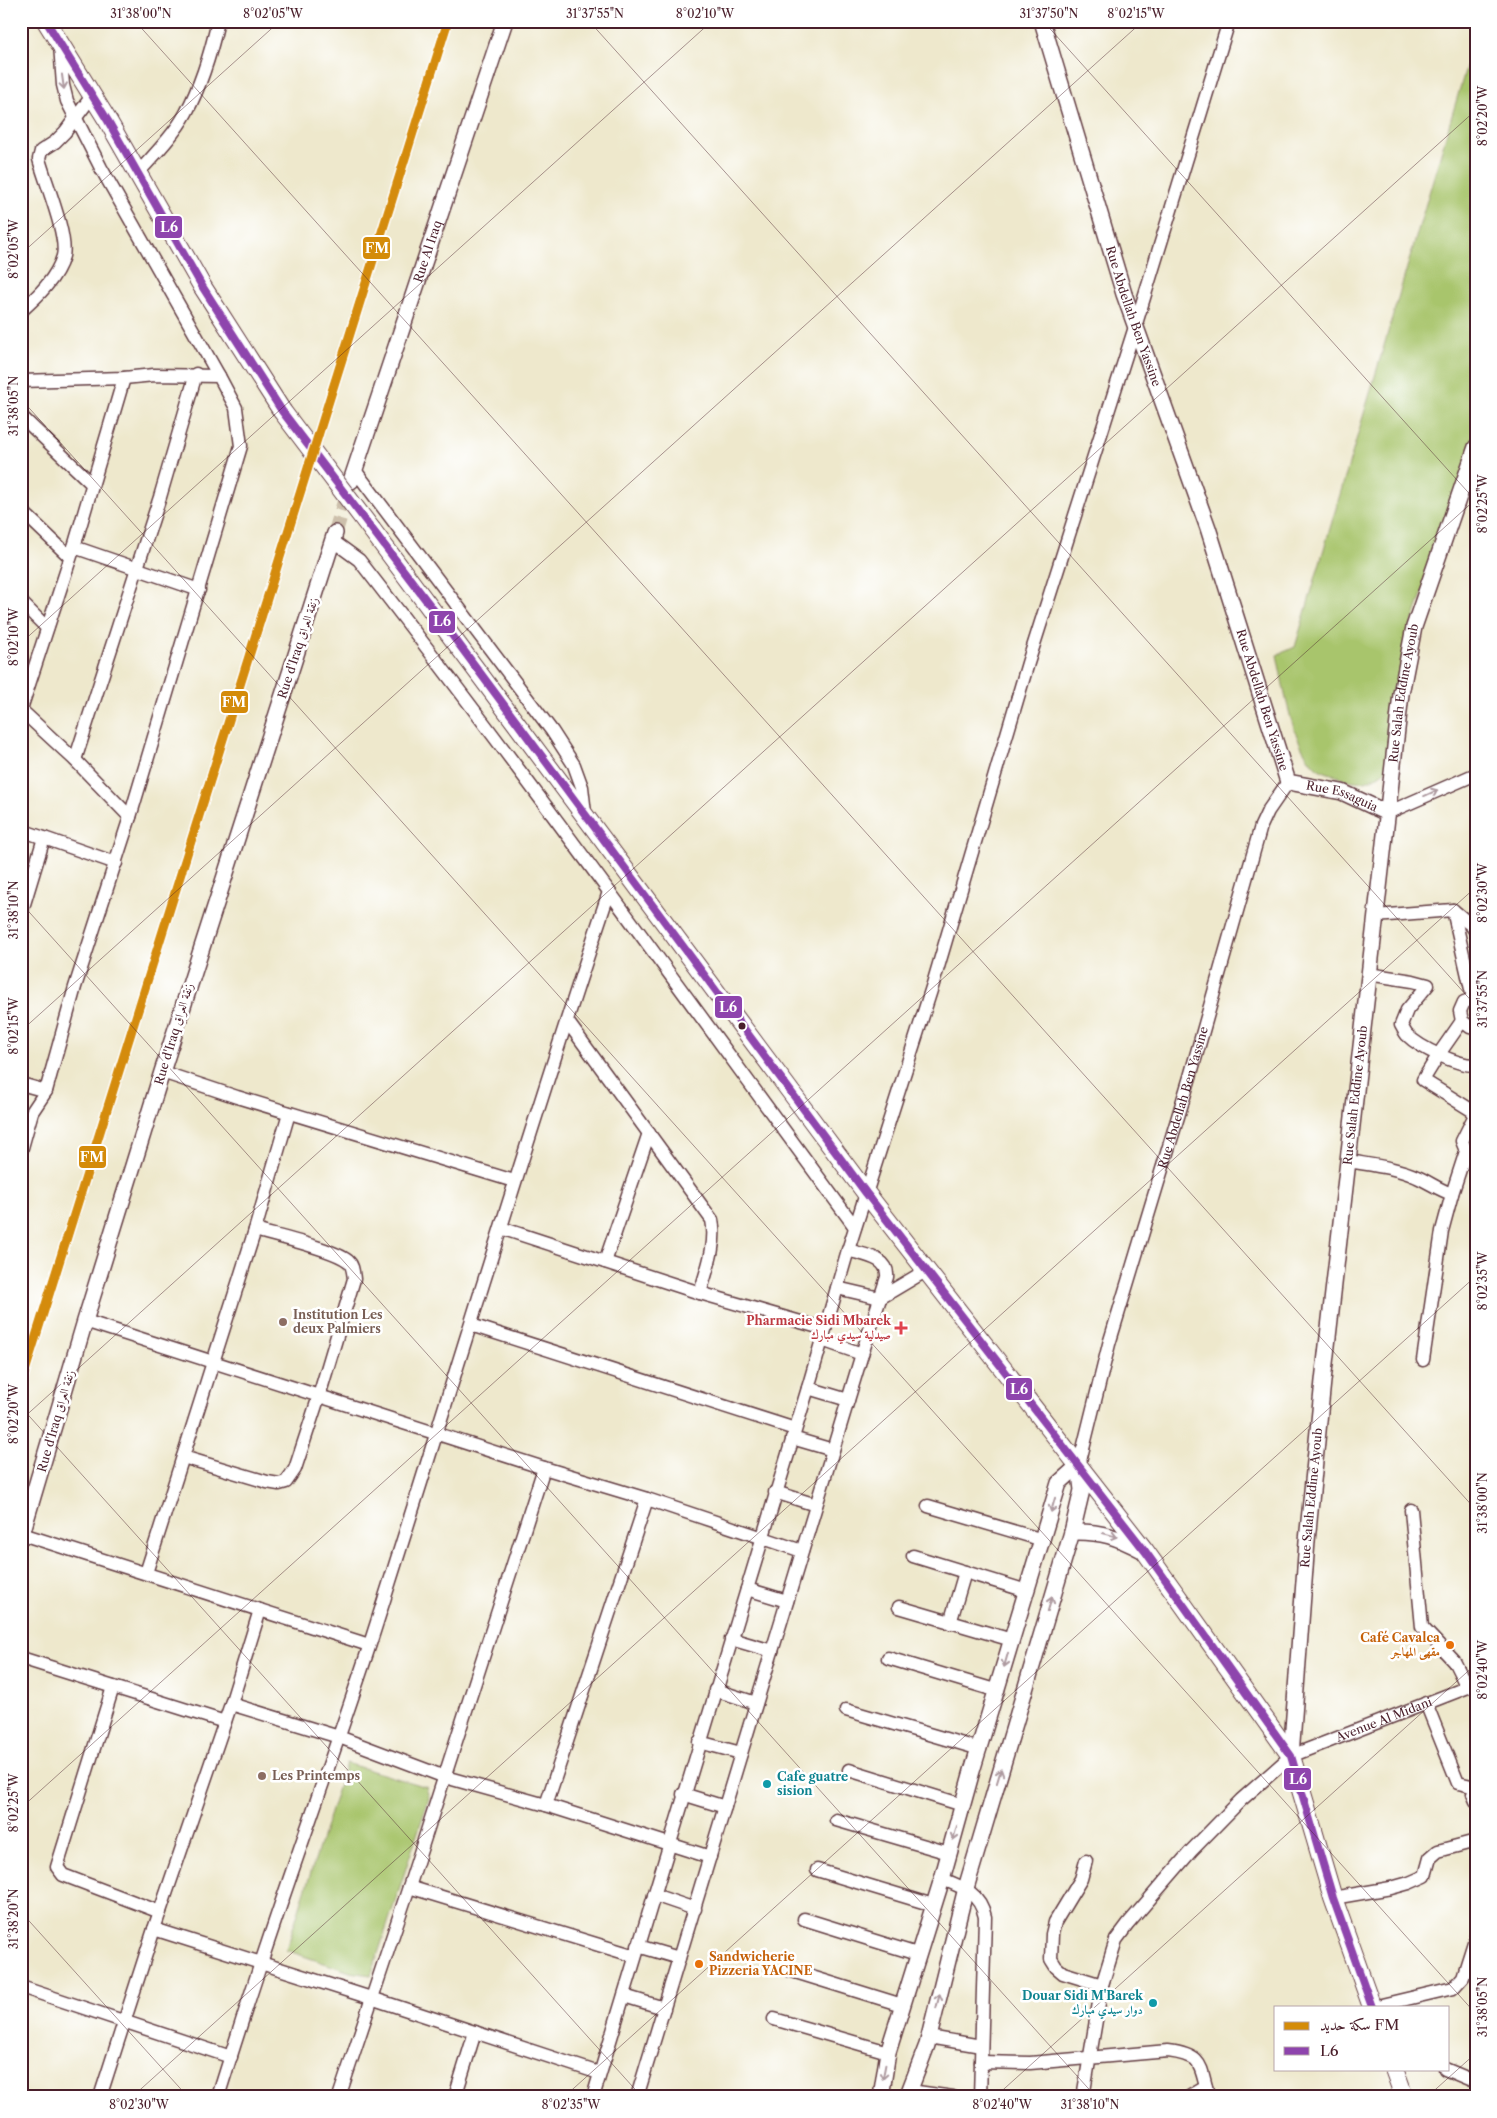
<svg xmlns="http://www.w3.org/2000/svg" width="1497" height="2118" font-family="'Libre Caslon Text',Amiri,serif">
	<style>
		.green { fill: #a8c56c; stroke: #79724c }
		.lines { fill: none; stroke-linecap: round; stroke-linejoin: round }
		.tertiary-tunnel { stroke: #cdc0ac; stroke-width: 15; stroke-dasharray: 15 8; stroke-linecap: butt }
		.minor-casing { stroke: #633d43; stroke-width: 15 }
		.tertiary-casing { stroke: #633d43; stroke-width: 18 }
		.secondary-casing { stroke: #633d43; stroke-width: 20 }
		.minor { stroke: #fff; stroke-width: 12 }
		.tertiary { stroke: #fff; stroke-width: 15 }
		.secondary { stroke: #fff; stroke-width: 18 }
		.secondary-bridge-casing { stroke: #633d43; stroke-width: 20; stroke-linecap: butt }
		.secondary-bridge { stroke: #fff; stroke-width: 18 }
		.bus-1-casing { stroke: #fff; stroke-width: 11 }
		.bus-1 { stroke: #8e44ad; stroke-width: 8 }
		.rail-1-casing { stroke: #fff; stroke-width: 12 }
		.rail-1 { stroke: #d48b09; stroke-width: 9 }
		.oneway { stroke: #ae9aa0 }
		.ticks { fill: none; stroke: #4a1f2b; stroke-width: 1; stroke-opacity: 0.45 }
		.bus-dot { fill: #4a1f2b; stroke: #fff; stroke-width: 2 }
		.education-dot { fill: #8d6e63; stroke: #fff; stroke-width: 2 }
		.health-dot { fill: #e0444e; stroke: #fff; stroke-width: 2 }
		.food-dot { fill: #e8710a; stroke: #fff; stroke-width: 2 }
		.culture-dot { fill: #0f9aa8; stroke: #fff; stroke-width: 2 }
		.labels { text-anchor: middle; stroke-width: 5; stroke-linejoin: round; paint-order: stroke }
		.street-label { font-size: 12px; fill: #4a1f2b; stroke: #fff }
		.education-label { font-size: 12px; font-weight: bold; fill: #785e54; stroke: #fff; text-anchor: start }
		.health-label { font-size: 12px; font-weight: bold; fill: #be3a42; stroke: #fff; text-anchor: end }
		.food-label { font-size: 12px; font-weight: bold; fill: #c56008; stroke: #fff; text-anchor: end }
		.culture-label { font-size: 12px; font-weight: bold; fill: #0d838f; stroke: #fff; text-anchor: start }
		.line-badge { stroke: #fff; stroke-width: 2 }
		.badge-label { font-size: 14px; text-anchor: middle; font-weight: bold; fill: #fff }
		.neatline { fill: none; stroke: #4a1f2b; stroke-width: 2 }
		.ticks-label { font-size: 12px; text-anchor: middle; fill: #4a1f2b }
	</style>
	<rect width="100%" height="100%" fill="#fff"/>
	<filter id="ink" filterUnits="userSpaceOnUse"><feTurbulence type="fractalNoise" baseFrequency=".02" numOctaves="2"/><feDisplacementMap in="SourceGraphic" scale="10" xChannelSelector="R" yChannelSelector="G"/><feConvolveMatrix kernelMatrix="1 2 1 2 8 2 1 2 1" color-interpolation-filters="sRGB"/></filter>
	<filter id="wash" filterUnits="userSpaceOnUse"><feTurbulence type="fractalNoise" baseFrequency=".0096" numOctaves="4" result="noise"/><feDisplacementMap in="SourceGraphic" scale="20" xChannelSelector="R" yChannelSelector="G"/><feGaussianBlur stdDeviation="1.12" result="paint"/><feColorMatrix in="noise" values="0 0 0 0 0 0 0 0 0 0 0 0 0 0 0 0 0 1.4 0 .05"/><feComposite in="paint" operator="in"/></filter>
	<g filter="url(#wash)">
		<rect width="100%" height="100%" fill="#eee8cc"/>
		<g class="green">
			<path d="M1476,34V439L1403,649L1386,770C1371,782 1360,785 1340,777C1333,774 1322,772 1316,767C1291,743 1284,687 1277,655L1295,647Z"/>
			<polygon points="346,1763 426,1787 429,1798 371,1975 350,1972 286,1950"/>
		</g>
	</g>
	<g filter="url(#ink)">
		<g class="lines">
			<polyline class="tertiary-tunnel" points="335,533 349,487"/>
			<defs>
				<g id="minor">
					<polyline points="60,45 63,85 67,101 101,168 219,376"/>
					<path d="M138,173C154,155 174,135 186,113C201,85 211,52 218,21"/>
					<path d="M21,311C37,297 57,278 63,256C68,236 45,181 39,159L41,151L55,142L65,132L92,96"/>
					<polyline points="21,381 124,378 154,375 219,376 236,408 241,446 130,817"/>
					<polyline points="21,416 91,483"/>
					<polyline points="354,469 552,731 574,765 582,787 585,813"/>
					<polyline points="21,510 70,557"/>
					<path d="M333,541L359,560C529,778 691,1004 855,1227"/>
					<polyline points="74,547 199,590"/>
					<polyline points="21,602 47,628"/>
					<polyline points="21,709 74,547 124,378"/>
					<polyline points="21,710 75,760 130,817 75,987 46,1091 32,1112 21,1151"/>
					<polyline points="75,760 160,497 196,374"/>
					<polyline points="1387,813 1476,774"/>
					<polyline points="21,830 116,863"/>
					<polyline points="1453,910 1472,926 1476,932"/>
					<polyline points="21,914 44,838"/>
					<polyline points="1375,916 1453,910 1473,998"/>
					<path d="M1368,974L1413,981L1428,985L1407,1010L1401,1025C1403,1028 1405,1033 1407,1035C1420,1048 1458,1066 1476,1065"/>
					<polyline points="1476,998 1464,1002 1460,1011 1462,1021 1470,1027 1476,1028"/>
					<path d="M567,1021L712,1220C717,1244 707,1269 700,1293"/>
					<polyline points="162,1072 237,1097 514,1181"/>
					<polyline points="21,1084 46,1091"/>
					<path d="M1348,1161C1371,1165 1395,1167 1417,1177C1429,1182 1439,1190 1452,1194"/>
					<polyline points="501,1228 700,1293 825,1329"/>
					<polyline points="605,1262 649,1133"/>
					<polyline points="837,1288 880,1298 927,1270"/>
					<polyline points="85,1321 544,1468 647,1499 802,1551"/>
					<polyline points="471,1325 795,1429"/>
					<polyline points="822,1340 862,1354"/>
					<polyline points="1423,1360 1442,1231 1452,1194 1466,1151 1462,1141 1476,1113 1423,1080 1439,1054 1462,1021"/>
					<polyline points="808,1388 848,1400"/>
					<polyline points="792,1438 833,1450"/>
					<path d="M183,1457L267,1482L279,1484L286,1482L295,1469L319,1396L354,1279C353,1272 353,1265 348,1261C334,1249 275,1236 255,1230"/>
					<path id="s1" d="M1079,1465L1109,1344L1190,1077L1261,826L1268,811L1288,782"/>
					<polyline points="775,1492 816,1505"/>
					<polyline points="928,1506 1043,1540"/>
					<polyline points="1411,1510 1422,1627 1454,1661 1467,1687"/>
					<polyline points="22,1534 369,1645"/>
					<polyline points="913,1556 1027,1591"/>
					<polyline points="146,1573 255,1230 289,1113"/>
					<polyline points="747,1589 787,1601"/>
					<polyline points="899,1607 1012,1640"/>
					<polyline points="950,1623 965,1572"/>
					<polyline points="731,1639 772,1651"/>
					<polyline points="21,1658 225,1722"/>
					<polyline points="888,1658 998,1691"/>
					<polyline points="113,1687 57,1867 63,1875 160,1912"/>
					<polyline points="715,1690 756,1703"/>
					<polyline points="1426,1703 1458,1783 1476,1787"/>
					<polyline points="231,1704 339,1737 445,1777 546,1805 710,1857"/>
					<polyline points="846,1710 980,1749"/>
					<polyline points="699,1742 741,1753"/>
					<polyline points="849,1770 963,1805"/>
					<polyline points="1476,1789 1473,1794 1476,1801"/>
					<polyline points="683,1794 725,1807"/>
					<polyline points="546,1805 647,1499"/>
					<polyline points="836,1820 949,1853"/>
					<polyline points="1086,1861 1081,1879 1055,1922 1052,1934 1051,1959 1056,1967 1063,1973 1102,1985"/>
					<polyline points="817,1870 933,1905"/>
					<path d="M942,1879C963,1887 980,1893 985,1917L980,2097"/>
					<polyline points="409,1887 635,1956"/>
					<polyline points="654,1895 695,1909"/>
					<polyline points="1333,1898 1391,1888 1409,1883 1425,1876 1430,1858 1438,1851 1476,1841"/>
					<polyline points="804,1919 917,1954"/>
					<polyline points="154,1929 371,1998 599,2073"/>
					<polyline points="638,1946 679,1958"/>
					<polyline points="789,1970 902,2005"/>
					<polyline points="21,1987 231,2057"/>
					<polyline points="624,1996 664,2008"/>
					<polyline points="1373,2007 1453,1988 1463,1977 1476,1936"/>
					<polyline points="774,2019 888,2052"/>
					<polyline points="929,2037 981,2046"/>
					<path d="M981,2062L1030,2063L1168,2051C1206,2056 1199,2067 1209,2097"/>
					<polyline points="1445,2069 1476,2082"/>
					<polyline points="910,2091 953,2097"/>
					<polyline points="100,2097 154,1929 231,1704 260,1610"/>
					<path d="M218,2097C232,2052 246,2008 261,1963C296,1857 335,1751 370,1644C450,1394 525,1142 609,892"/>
					<polyline points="339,2097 409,1887 544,1468"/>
					<polyline points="455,2097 475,2032"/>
					<polyline points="593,2097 808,1388 848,1250 933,984 1028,663 1135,327 1229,21"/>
					<path d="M637,2097L862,1354L887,1277C889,1257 863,1255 848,1250"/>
					<path id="s2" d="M1083,2097L1102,1985L1116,1940L1128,1924L1191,1851L1241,1800L1291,1756L1476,1684"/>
					<polyline points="1189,2097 1206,2087"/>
				</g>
				<g id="tertiary">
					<path id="s3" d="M1042,21L1124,294L1208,528L1288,782L1342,792L1387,813"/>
					<path id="s4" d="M351,481L505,21"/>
					<path d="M1072,1532C1102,1531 1117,1537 1144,1551"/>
					<polyline points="21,1537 85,1321 162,1072 335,533"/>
					<path id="s5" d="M1291,1756L1307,1541L1323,1381L1401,694L1414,627L1476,447"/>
					<polyline points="881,2097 888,2052 942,1879 972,1771 1059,1483 1079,1465"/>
					<polyline points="907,2097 927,2045 966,1888 1072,1532 1082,1490 1079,1465"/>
				</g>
				<g id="secondary">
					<polyline points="46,21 108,121 202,286 282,411"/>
					<polyline points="372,530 866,1193 1145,1551 1291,1756 1333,1898 1372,2007"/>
					<polyline points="1394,2069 1404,2097"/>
				</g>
			</defs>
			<use href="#minor" class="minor-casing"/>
			<use href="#tertiary" class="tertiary-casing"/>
			<use href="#secondary" class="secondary-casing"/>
			<use href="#minor" class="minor"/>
			<use href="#tertiary" class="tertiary"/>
			<use href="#secondary" class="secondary"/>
			<defs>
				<polyline id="secondary-bridge" points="282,411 372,530"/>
			</defs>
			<use href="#secondary-bridge" class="secondary-bridge-casing"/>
			<use href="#secondary-bridge" class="secondary-bridge"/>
			<defs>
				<polyline id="bus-1" points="46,21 108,121 202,286 282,411 429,604 866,1193 1145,1551 1291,1756 1333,1898 1372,2007"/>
			</defs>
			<use href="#bus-1" class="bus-1-casing"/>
			<use href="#bus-1" class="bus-1"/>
			<defs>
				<polyline id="rail-1" points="21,1384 448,21"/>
			</defs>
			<use href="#rail-1" class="rail-1-casing"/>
			<use href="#rail-1" class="rail-1"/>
		</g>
		<defs><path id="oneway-shaft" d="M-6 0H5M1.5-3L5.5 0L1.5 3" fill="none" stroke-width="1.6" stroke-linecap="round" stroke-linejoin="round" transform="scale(1.25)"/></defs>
		<g class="oneway">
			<use href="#oneway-shaft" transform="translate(63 82) rotate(82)"/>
			<use href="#oneway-shaft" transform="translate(1431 793) rotate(-24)"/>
			<use href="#oneway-shaft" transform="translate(1053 1505) rotate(106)"/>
			<use href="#oneway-shaft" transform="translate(1110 1535) rotate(15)"/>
			<use href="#oneway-shaft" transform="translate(1050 1604) rotate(-73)"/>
			<use href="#oneway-shaft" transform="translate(1006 1660) rotate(106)"/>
			<use href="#oneway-shaft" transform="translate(999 1776) rotate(-73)"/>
			<use href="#oneway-shaft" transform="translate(955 1833) rotate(106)"/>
			<use href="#oneway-shaft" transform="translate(938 2001) rotate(-76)"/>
			<use href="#oneway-shaft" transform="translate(884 2072) rotate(101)"/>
		</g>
	</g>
	<path class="ticks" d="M135,21L1476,1510M589,21L1476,1006M1043,21L1476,501M21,254L280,21M21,399L1476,2014M21,643L712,21M21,903L1096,2097M21,1031L1143,21M21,1407L642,2097M21,1420L1476,110M21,1808L1476,499M21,1912L188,2097M132,2097L1476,887M564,2097L1476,1276M995,2097L1476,1664M1427,2097L1476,2053"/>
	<circle class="bus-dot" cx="742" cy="1026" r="4.5"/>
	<g class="education-dot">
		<circle cx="283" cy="1322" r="5"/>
		<circle cx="262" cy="1776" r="5"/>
	</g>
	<path class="health-dot" d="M898.5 1320.5h5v5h5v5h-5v5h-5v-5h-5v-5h5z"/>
	<g class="food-dot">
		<circle cx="1450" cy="1645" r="5"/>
		<circle cx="699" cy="1964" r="5"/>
	</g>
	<g class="culture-dot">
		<circle cx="767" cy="1784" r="5"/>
		<circle cx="1153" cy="2003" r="5"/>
	</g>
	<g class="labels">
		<g class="street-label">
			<text dy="4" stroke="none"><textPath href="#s4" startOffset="242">Rue Al Iraq</textPath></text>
			<text dy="4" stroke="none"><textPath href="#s3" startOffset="309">Rue Abdellah Ben Yassine</textPath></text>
			<text transform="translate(298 648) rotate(-72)" y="4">Rue d'Iraq زنقة العراق</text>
			<text dy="4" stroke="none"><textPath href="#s5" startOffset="1069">Rue Salah Eddine Ayoub</textPath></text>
			<text dy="4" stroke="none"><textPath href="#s3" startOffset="714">Rue Abdellah Ben Yassine</textPath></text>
			<text dy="4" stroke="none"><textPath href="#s3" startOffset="856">Rue Essaguia</textPath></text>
			<text transform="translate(174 1034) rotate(-73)" y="4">Rue d'Iraq زنقة العراق</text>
			<text dy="4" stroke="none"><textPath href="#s5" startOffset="664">Rue Salah Eddine Ayoub</textPath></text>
			<text dy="4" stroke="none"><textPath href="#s1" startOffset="382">Rue Abdellah Ben Yassine</textPath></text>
			<text transform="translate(56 1421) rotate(-74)" y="4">Rue d'Iraq زنقة العراق</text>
			<text dy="4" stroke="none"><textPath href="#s5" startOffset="259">Rue Salah Eddine Ayoub</textPath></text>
			<text dy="4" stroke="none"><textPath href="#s2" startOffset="515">Avenue Al Midani</textPath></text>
		</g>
		<g class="education-label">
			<text x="293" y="1319">Institution Les<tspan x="293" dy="14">deux Palmiers</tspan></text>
			<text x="272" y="1780">Les Printemps</text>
		</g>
		<g class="health-label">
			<text x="891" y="1325">Pharmacie Sidi Mbarek<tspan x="891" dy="14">صيدلية سيدي مبارك</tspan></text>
		</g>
		<g class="food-label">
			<text x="1440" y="1642">Café Cavalca<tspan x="1440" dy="14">مقهى المهاجر</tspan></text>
			<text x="709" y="1961" text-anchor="start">Sandwicherie<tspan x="709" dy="14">Pizzeria YACINE</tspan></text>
		</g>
		<g class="culture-label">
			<text x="777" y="1781">Cafe guatre<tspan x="777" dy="14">sision</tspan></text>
			<text x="1143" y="2000" text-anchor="end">Douar Sidi M'Barek<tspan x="1143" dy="14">دوار سيدي مبارك</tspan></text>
		</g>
	</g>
	<g class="line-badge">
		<rect x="154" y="215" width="29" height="24" rx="5" fill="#8e44ad"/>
		<rect x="362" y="236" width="29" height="24" rx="5" fill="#d48b09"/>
		<rect x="428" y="610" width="28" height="24" rx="5" fill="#8e44ad"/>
		<rect x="220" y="690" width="29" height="24" rx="5" fill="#d48b09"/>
		<rect x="714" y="995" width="29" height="24" rx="5" fill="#8e44ad"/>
		<rect x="78" y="1145" width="29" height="24" rx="5" fill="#d48b09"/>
		<rect x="1005" y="1377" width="28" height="24" rx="5" fill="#8e44ad"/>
		<rect x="1283" y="1767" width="29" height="24" rx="5" fill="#8e44ad"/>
	</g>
	<g class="badge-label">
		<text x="169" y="232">L6</text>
		<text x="377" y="253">FM</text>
		<text x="442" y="626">L6</text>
		<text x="234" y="707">FM</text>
		<text x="728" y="1012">L6</text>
		<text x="92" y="1162">FM</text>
		<text x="1019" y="1394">L6</text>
		<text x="1298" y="1784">L6</text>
	</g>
	<rect width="1497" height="2118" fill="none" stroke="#fff" stroke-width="55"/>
	<rect x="1274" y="2006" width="175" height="65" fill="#ffffff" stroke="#b7a5aa"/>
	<rect x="1284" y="2022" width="25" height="8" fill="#d48b09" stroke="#b7a5aa"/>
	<text x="1320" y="2030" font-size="15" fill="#4a1f2b">سكة حديد FM</text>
	<rect x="1284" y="2047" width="25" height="8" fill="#8e44ad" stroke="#b7a5aa"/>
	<text x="1320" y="2056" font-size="15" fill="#4a1f2b">L6</text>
	<rect x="28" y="28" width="1442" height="2062" class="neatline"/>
	<g class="ticks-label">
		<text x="141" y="18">31°38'00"N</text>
		<text x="273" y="18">8°02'05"W</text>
		<text x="595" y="18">31°37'55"N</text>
		<text x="705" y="18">8°02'10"W</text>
		<text x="1049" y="18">31°37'50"N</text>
		<text x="1136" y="18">8°02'15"W</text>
		<text transform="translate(1483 116) rotate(-90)" y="4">8°02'20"W</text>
		<text transform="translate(14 249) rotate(-90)" y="4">8°02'05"W</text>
		<text transform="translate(14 406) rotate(-90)" y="4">31°38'05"N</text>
		<text transform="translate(1483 504) rotate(-90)" y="4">8°02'25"W</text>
		<text transform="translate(14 637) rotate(-90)" y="4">8°02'10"W</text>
		<text transform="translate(1483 893) rotate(-90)" y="4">8°02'30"W</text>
		<text transform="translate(14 910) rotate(-90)" y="4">31°38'10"N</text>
		<text transform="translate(1483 999) rotate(-90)" y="4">31°37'55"N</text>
		<text transform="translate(14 1026) rotate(-90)" y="4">8°02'15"W</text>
		<text transform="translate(1483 1281) rotate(-90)" y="4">8°02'35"W</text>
		<text transform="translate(14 1414) rotate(-90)" y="4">8°02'20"W</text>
		<text transform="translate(1483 1503) rotate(-90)" y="4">31°38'00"N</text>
		<text transform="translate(1483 1670) rotate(-90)" y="4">8°02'40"W</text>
		<text transform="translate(14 1803) rotate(-90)" y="4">8°02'25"W</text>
		<text transform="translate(14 1919) rotate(-90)" y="4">31°38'20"N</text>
		<text transform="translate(1483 2007) rotate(-90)" y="4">31°38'05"N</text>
		<text x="139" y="2109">8°02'30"W</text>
		<text x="571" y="2109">8°02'35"W</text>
		<text x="1002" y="2109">8°02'40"W</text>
		<text x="1090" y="2109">31°38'10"N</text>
	</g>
</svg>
